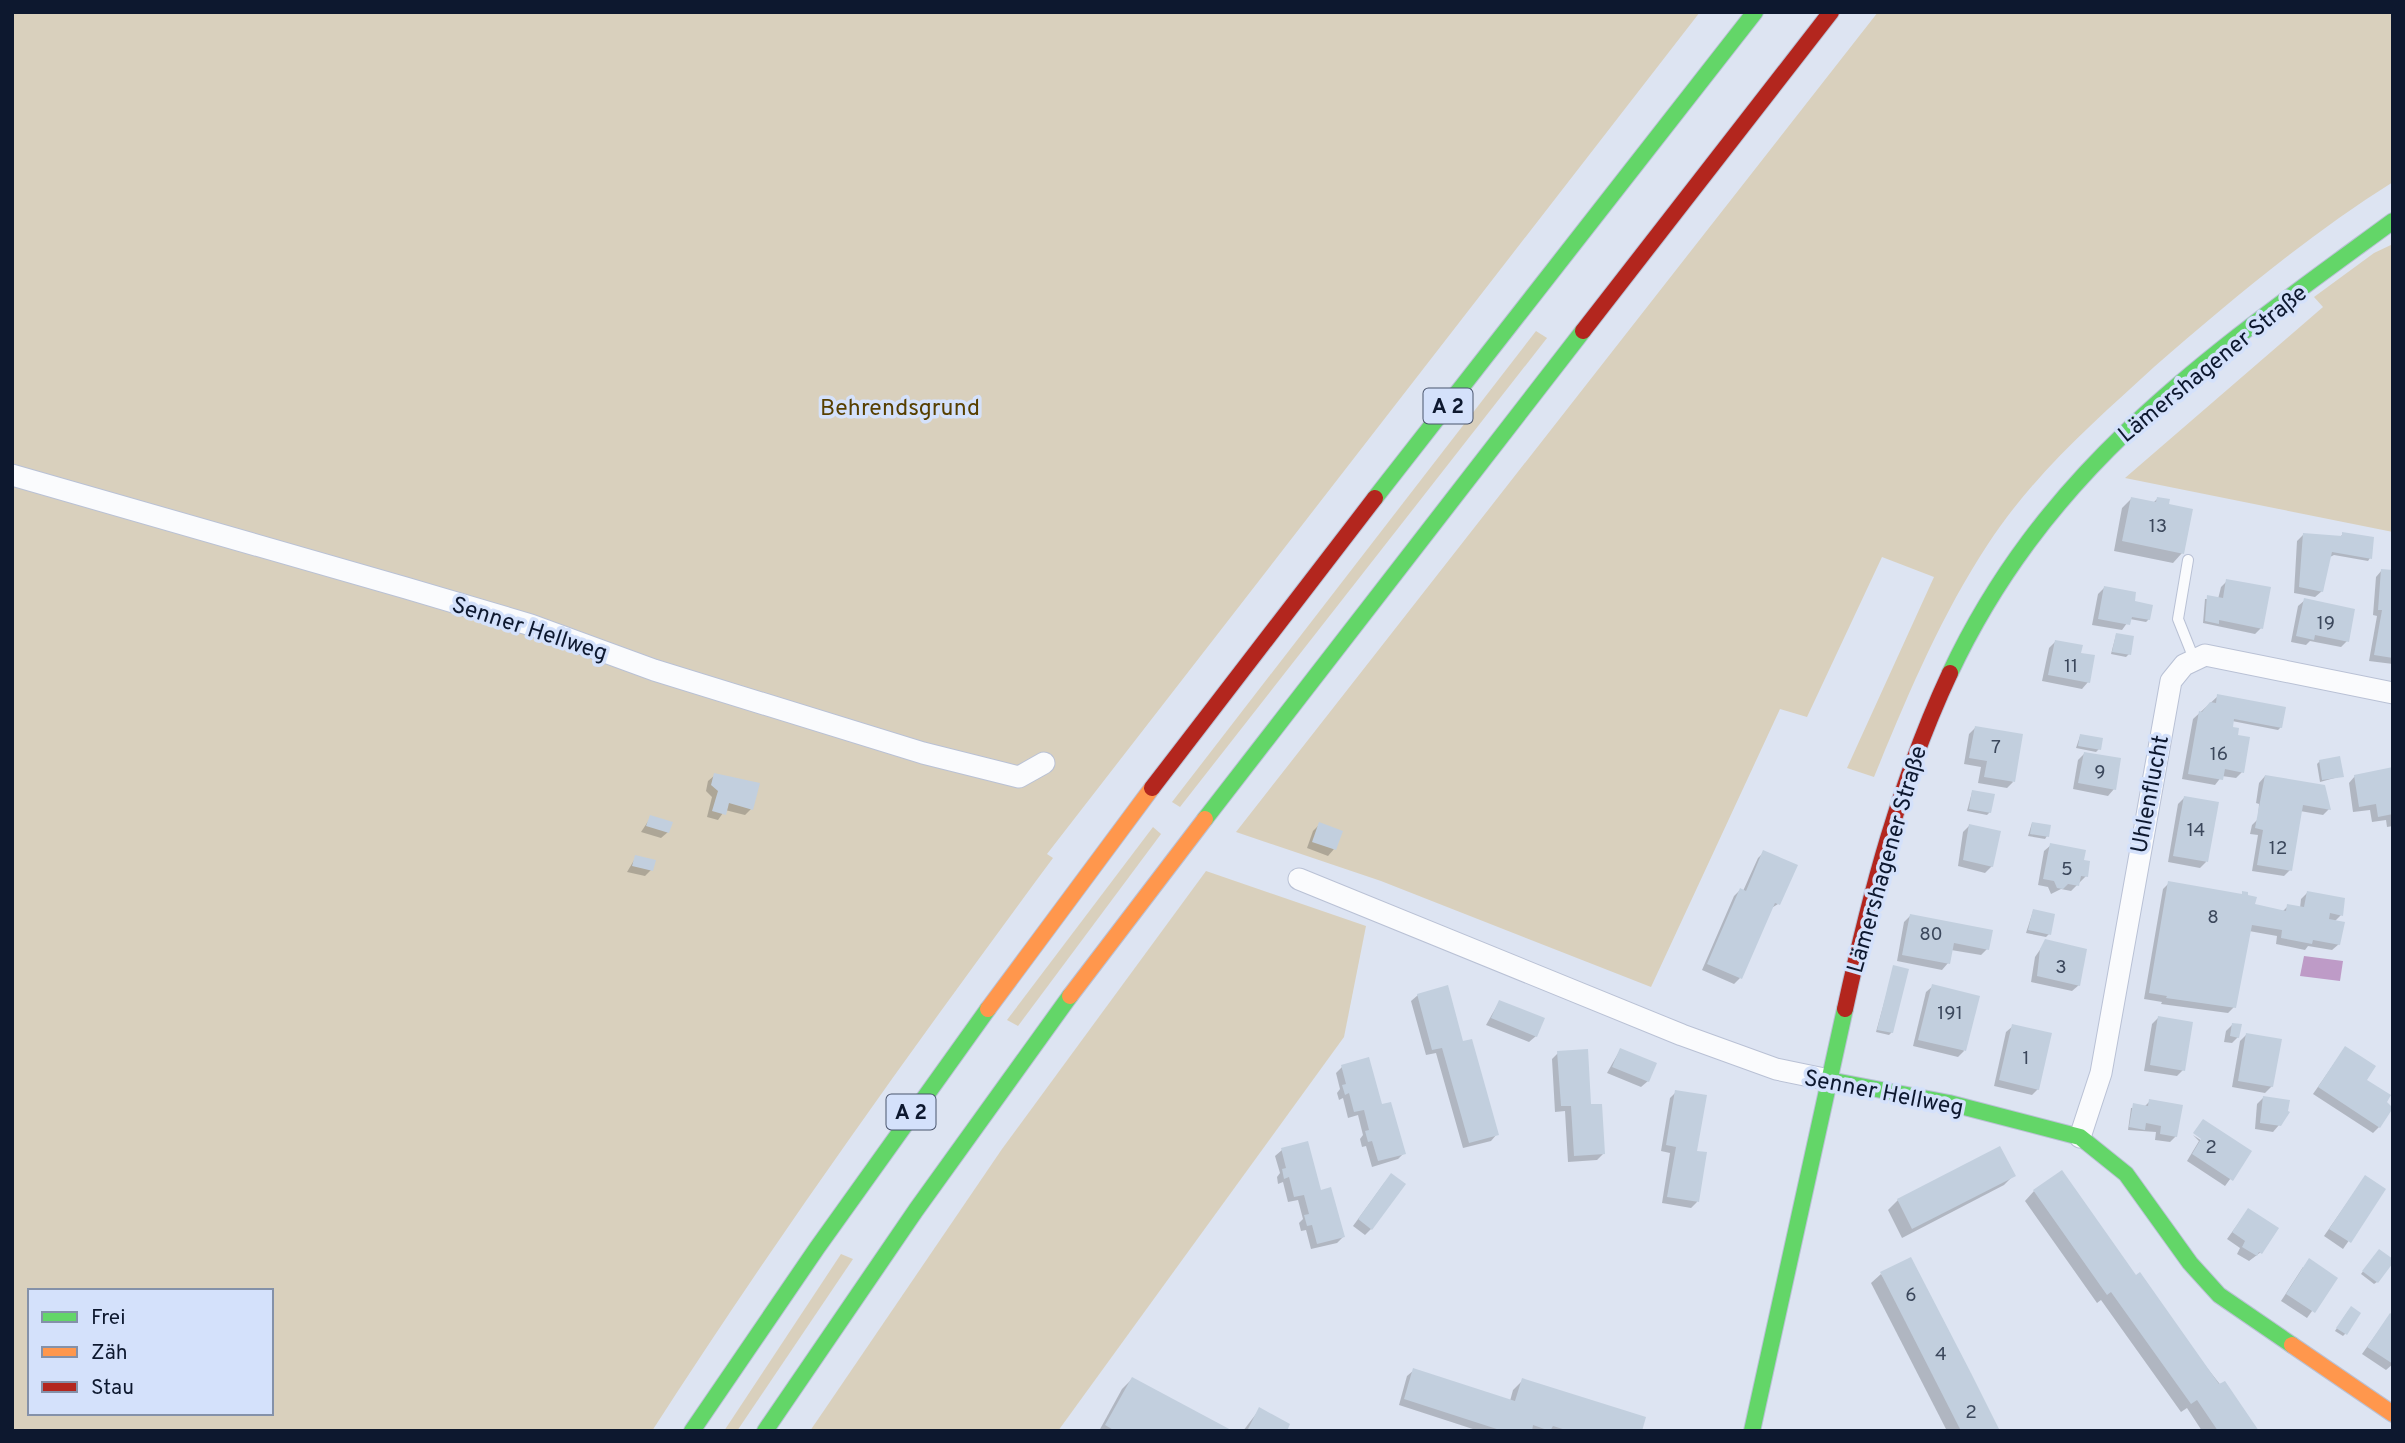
<svg xmlns="http://www.w3.org/2000/svg" width="2405" height="1443" font-family="Overpass,sans-serif">
	<style>
		.green { fill: #d9d0bd; fill-rule: evenodd }
		.water { fill: #be9bc7 }
		.shadow { fill: #0003 }
		.building { fill: #c2cfde }
		.lines { fill: none; stroke-linecap: round; stroke-linejoin: round }
		.lane-casing { stroke: #b9c1d5; stroke-width: 12 }
		.street-casing { stroke: #b9c1d5; stroke-width: 23 }
		.fast-casing { stroke: #b9c1d5; stroke-width: 18 }
		.slow-casing { stroke: #b9c1d5; stroke-width: 18 }
		.jam-casing { stroke: #b9c1d5; stroke-width: 18 }
		.lane { stroke: #fafbfd; stroke-width: 10 }
		.street { stroke: #fafbfd; stroke-width: 21 }
		.fast { stroke: #63d668; stroke-width: 16 }
		.slow { stroke: #ff974d; stroke-width: 16 }
		.jam { stroke: #b3261e; stroke-width: 16 }
		.labels { text-anchor: middle; stroke-width: 7; stroke-linejoin: round; paint-order: stroke }
		.number-label { font-size: 19px; fill: #3c485c }
		.shield { fill: #d4e1fb; stroke: #49546c; stroke-width: 2 }
		.shield-label { font-size: 21px; font-weight: bold; fill: #0d182f }
		.street-label { font-size: 23px; fill: #0d182f; stroke: #d4e1fb }
		.park-label { font-size: 23px; fill: #573f00; stroke: #d4e1fb }
	</style>
	<rect width="100%" height="100%" fill="#dde4f2"/>
	<g class="green">
		<path d="M12,12H1700L1047,854L1053,858C914,1046 778,1235 652,1431H12ZM30,1291H271V1413H30Z"/>
		<path d="M1878,12H2393V182C2307,236 2230,301 2154,367C2094,422 2033,475 1988,544C1940,617 1907,697 1874,777L1847,768L1934,577L1882,557L1807,717L1780,709L1651,987L1381,881L1236,832Z"/>
		<polygon points="2393,244 2393,532 2125,478 2323,307 2314,297 2374,253"/>
		<polygon points="1536,331 1547,338 1180,807 1172,802"/>
		<polygon points="1153,827 1161,834 1018,1026 1007,1020"/>
		<polygon points="1206,871 1366,926 1344,1037 1058,1431 810,1431 1002,1149"/>
		<polygon points="841,1254 853,1259 737,1431 724,1431"/>
	</g>
	<polygon class="water" points="2304,956 2343,961 2340,981 2300,976"/>
	<g class="shadow">
		<polygon points="2132,498 2153,503 2157,499 2182,553 2173,563 2114,551 2122,508"/>
		<polygon points="2343,534 2370,558 2368,561 2334,555 2328,558 2322,591 2315,597 2294,593 2297,541 2303,535 2339,538"/>
		<polygon points="2382,570 2393,571 2393,664 2369,661 2377,616 2373,615 2376,577"/>
		<polygon points="2227,581 2261,628 2255,634 2203,623 2205,599 2218,599 2221,587"/>
		<polygon points="2104,588 2132,607 2149,619 2146,622 2130,619 2122,630 2092,625 2098,594"/>
		<polygon points="2305,600 2347,641 2341,647 2310,641 2306,645 2291,642 2298,606"/>
		<polygon points="2116,635 2129,654 2126,657 2111,654"/>
		<polygon points="2055,642 2079,654 2088,682 2082,689 2042,681 2049,648"/>
		<polygon points="2218,696 2281,727 2278,730 2232,721 2231,728 2242,772 2236,778 2222,776 2215,785 2182,779 2193,719"/>
		<polygon points="1975,728 2013,782 2007,788 1978,783 1981,767 1964,764 1969,734"/>
		<polygon points="2080,736 2099,749 2096,752 2076,748"/>
		<polygon points="2085,753 2114,789 2108,796 2073,789 2078,760"/>
		<polygon points="2320,761 2342,776 2320,782 2317,764"/>
		<polygon points="2393,769 2393,826 2387,827 2386,820 2372,822 2370,810 2353,812 2349,783 2355,776"/>
		<polygon points="715,775 751,809 745,815 725,810 718,820 707,817 712,797 706,791 708,781"/>
		<polygon points="2265,776 2329,809 2323,815 2300,811 2290,870 2284,876 2252,871 2258,835 2250,834 2252,825 2258,819 2259,804 2256,803 2259,783"/>
		<polygon points="1972,792 1990,812 1987,815 1967,811"/>
		<polygon points="2184,798 2206,862 2200,868 2168,862 2178,804"/>
		<polygon points="651,817 668,832 661,838 641,832"/>
		<polygon points="2032,823 2047,836 2045,839 2028,836"/>
		<polygon points="1320,824 1340,832 1334,849 1328,856 1307,848 1313,831"/>
		<polygon points="1969,826 1992,866 1985,873 1958,866 1963,832"/>
		<polygon points="2051,845 2082,861 2086,876 2071,891 2061,889 2051,894 2048,887 2038,885 2044,851"/>
		<polygon points="1764,852 1778,904 1770,909 1740,978 1734,984 1702,970 1734,896 1740,890 1743,891 1758,858"/>
		<polygon points="636,857 651,870 645,876 627,872"/>
		<polygon points="2169,883 2240,896 2243,893 2253,906 2282,912 2288,906 2300,908 2301,899 2307,893 2341,915 2334,922 2339,944 2332,950 2308,946 2305,950 2276,944 2277,936 2249,931 2234,1007 2228,1013 2161,1004 2162,1002 2144,999 2163,889"/>
		<polygon points="2033,911 2049,934 2046,937 2026,933"/>
		<polygon points="1910,916 1987,949 1981,955 1951,950 1948,963 1942,970 1897,961 1904,922"/>
		<polygon points="2046,941 2079,985 2072,991 2031,982 2035,957"/>
		<polygon points="1894,967 1892,1032 1889,1035 1876,1032"/>
		<polygon points="1933,986 1964,1051 1958,1057 1913,1046 1926,992"/>
		<polygon points="1418,995 1497,1134 1491,1141 1463,1148 1436,1053 1426,1055 1411,1001"/>
		<polygon points="1499,1002 1536,1036 1529,1042 1486,1025"/>
		<polygon points="2158,1018 2183,1070 2177,1076 2144,1071 2152,1024"/>
		<polygon points="2233,1024 2238,1037 2232,1043 2224,1042 2226,1031"/>
		<polygon points="2013,1026 2038,1089 2032,1095 1994,1086 2006,1032"/>
		<polygon points="2247,1034 2272,1086 2265,1093 2232,1087 2240,1041"/>
		<polygon points="2345,1048 2365,1080 2379,1127 2373,1133 2313,1094"/>
		<polygon points="1620,1050 1648,1081 1641,1087 1607,1073"/>
		<polygon points="1558,1053 1590,1106 1603,1154 1597,1160 1568,1162 1565,1111 1555,1112 1552,1059"/>
		<polygon points="1342,1067 1381,1107 1404,1153 1398,1159 1372,1167 1366,1146 1362,1147 1360,1139 1363,1135 1358,1115 1348,1118 1343,1098 1339,1100 1337,1093 1340,1089 1336,1073"/>
		<polygon points="1676,1092 1695,1152 1697,1202 1691,1208 1662,1203 1670,1153 1661,1151 1670,1098"/>
		<polygon points="2263,1098 2279,1125 2273,1132 2255,1129 2257,1104"/>
		<polygon points="2150,1101 2176,1136 2170,1142 2155,1140 2156,1132 2128,1130 2131,1108 2144,1107"/>
		<polygon points="2193,1135 2202,1141 2250,1152 2225,1186 2187,1161 2199,1141"/>
		<polygon points="1282,1150 1320,1192 1343,1237 1337,1243 1311,1249 1306,1230 1301,1231 1299,1223 1303,1219 1298,1200 1288,1202 1283,1182 1278,1184 1277,1177 1280,1173 1275,1156"/>
		<polygon points="2014,1175 2004,1185 1902,1238 1888,1210 1898,1200"/>
		<polygon points="2365,1177 2384,1190 2343,1249 2324,1236"/>
		<polygon points="1385,1182 1371,1229 1365,1235 1353,1226"/>
		<polygon points="2034,1191 2135,1277 2257,1431 2202,1431 2187,1408 2181,1412 2101,1300 2097,1303 2025,1201"/>
		<polygon points="2248,1210 2261,1252 2249,1261 2237,1254 2240,1248 2227,1239"/>
		<polygon points="2376,1254 2377,1282 2374,1284 2361,1274"/>
		<polygon points="2303,1267 2336,1278 2307,1318 2281,1301"/>
		<polygon points="1881,1274 1998,1431 1947,1431 1871,1283"/>
		<polygon points="2348,1311 2345,1334 2343,1336 2335,1331"/>
		<polygon points="2390,1315 2393,1364 2386,1370 2362,1354"/>
		<polygon points="1414,1370 1510,1401 1513,1390 1523,1380 1640,1431 1479,1431 1399,1405 1407,1376"/>
		<polygon points="1132,1379 1229,1431 1099,1431 1122,1389"/>
		<polygon points="1259,1410 1285,1431 1243,1431"/>
	</g>
	<g class="building">
		<polygon points="2131,497 2156,502 2157,497 2170,499 2169,504 2193,509 2184,554 2122,541"/>
		<polygon points="2342,532 2374,537 2372,559 2332,552 2323,592 2299,587 2303,533 2342,536"/>
		<polygon points="2381,569 2393,570 2393,658 2374,655 2382,610 2378,610"/>
		<polygon points="2226,579 2271,587 2263,629 2219,620 2219,624 2205,621 2207,595 2223,598"/>
		<polygon points="2104,586 2136,592 2135,601 2153,605 2150,620 2132,617 2130,625 2098,619"/>
		<polygon points="2304,598 2355,609 2349,642 2315,635 2314,640 2296,636"/>
		<polygon points="2116,633 2134,636 2131,655 2112,652"/>
		<polygon points="2055,640 2083,645 2081,653 2095,655 2090,683 2048,675"/>
		<polygon points="2217,694 2286,707 2282,728 2234,719 2233,727 2239,728 2238,735 2250,737 2244,773 2225,769 2223,780 2188,774 2199,711 2202,712 2210,702 2216,703"/>
		<polygon points="1975,726 2023,734 2015,782 1984,777 1987,761 1969,758"/>
		<polygon points="2080,734 2103,738 2101,750 2078,746"/>
		<polygon points="2084,752 2121,758 2116,790 2078,783"/>
		<polygon points="2340,756 2344,777 2322,780 2319,760"/>
		<polygon points="2393,767 2393,814 2378,817 2376,804 2359,807 2354,775"/>
		<polygon points="714,773 760,783 753,810 729,803 726,815 712,811 718,791 711,785"/>
		<polygon points="2265,775 2325,785 2331,810 2303,805 2292,871 2257,865 2263,830 2255,828"/>
		<polygon points="1972,790 1995,794 1991,813 1969,809"/>
		<polygon points="2184,796 2219,802 2208,862 2173,856"/>
		<polygon points="650,815 673,822 669,833 646,826"/>
		<polygon points="1319,822 1343,831 1336,850 1312,842"/>
		<polygon points="2032,822 2051,825 2049,837 2030,834"/>
		<polygon points="1969,824 2001,831 1993,867 1963,860"/>
		<polygon points="2050,843 2086,850 2084,860 2090,861 2088,877 2081,876 2079,886 2068,884 2063,889 2057,888 2054,881 2043,879"/>
		<polygon points="1763,850 1798,865 1780,905 1775,903 1742,979 1707,964 1740,888 1746,891"/>
		<polygon points="635,855 656,860 653,871 632,866"/>
		<polygon points="2168,881 2242,894 2242,891 2248,892 2248,895 2257,897 2255,904 2286,911 2287,904 2304,907 2307,891 2345,898 2343,916 2330,913 2329,919 2345,922 2340,945 2313,940 2312,944 2281,938 2282,930 2252,925 2236,1008 2166,998 2167,996 2149,993"/>
		<polygon points="2033,909 2055,914 2051,935 2028,930"/>
		<polygon points="1910,914 1993,930 1989,950 1954,943 1950,964 1902,955"/>
		<polygon points="2045,939 2087,949 2080,986 2037,976 2040,949"/>
		<polygon points="1893,965 1909,969 1893,1033 1877,1030"/>
		<polygon points="1932,984 1980,996 1966,1051 1918,1040"/>
		<polygon points="1448,985 1463,1041 1472,1039 1499,1135 1469,1143 1442,1048 1432,1050 1417,994"/>
		<polygon points="1499,1000 1545,1018 1537,1037 1491,1018"/>
		<polygon points="2158,1016 2193,1022 2185,1071 2150,1065"/>
		<polygon points="2232,1023 2242,1024 2239,1038 2230,1036"/>
		<polygon points="2012,1024 2052,1033 2039,1090 1999,1080"/>
		<polygon points="2246,1033 2282,1039 2273,1087 2238,1081"/>
		<polygon points="2345,1046 2376,1066 2367,1080 2391,1095 2387,1102 2393,1108 2380,1128 2318,1087"/>
		<polygon points="1620,1048 1657,1063 1649,1082 1612,1067"/>
		<polygon points="1588,1049 1591,1104 1602,1104 1605,1154 1574,1156 1571,1106 1561,1106 1557,1051"/>
		<polygon points="1369,1057 1382,1104 1391,1102 1406,1154 1378,1161 1372,1141 1368,1142 1365,1131 1369,1130 1364,1110 1354,1112 1349,1093 1345,1095 1342,1085 1346,1084 1341,1065"/>
		<polygon points="1675,1090 1707,1095 1697,1151 1707,1152 1699,1202 1667,1197 1676,1147 1666,1145"/>
		<polygon points="2263,1096 2290,1100 2288,1111 2290,1112 2281,1126 2260,1123"/>
		<polygon points="2149,1099 2183,1105 2177,1137 2160,1134 2161,1126 2146,1123 2145,1130 2129,1127 2133,1103 2148,1106"/>
		<polygon points="2203,1119 2252,1151 2233,1181 2192,1154 2201,1139 2193,1133"/>
		<polygon points="1308,1141 1321,1190 1331,1187 1345,1237 1317,1244 1312,1225 1307,1226 1304,1215 1309,1214 1304,1195 1294,1197 1289,1177 1284,1179 1282,1169 1286,1168 1281,1148"/>
		<polygon points="2000,1146 2016,1176 1912,1229 1897,1199"/>
		<polygon points="2062,1170 2136,1275 2140,1272 2219,1384 2225,1381 2259,1431 2218,1431 2197,1400 2191,1404 2111,1292 2107,1295 2033,1190"/>
		<polygon points="1391,1173 1406,1184 1372,1230 1358,1219"/>
		<polygon points="2365,1175 2386,1189 2351,1243 2329,1229"/>
		<polygon points="2248,1208 2279,1228 2262,1254 2259,1252 2257,1256 2242,1247 2245,1241 2232,1232"/>
		<polygon points="2379,1249 2393,1259 2393,1263 2378,1283 2362,1271"/>
		<polygon points="1911,1257 1972,1375 2000,1431 1961,1431 1880,1272"/>
		<polygon points="2309,1258 2338,1278 2315,1313 2286,1294"/>
		<polygon points="2351,1306 2361,1313 2347,1335 2336,1328"/>
		<polygon points="2390,1313 2393,1315 2393,1364 2367,1347"/>
		<polygon points="1413,1368 1515,1401 1522,1378 1646,1417 1642,1431 1569,1431 1553,1426 1550,1431 1533,1425 1532,1431 1503,1431 1404,1399"/>
		<polygon points="1132,1377 1233,1431 1115,1431 1105,1425"/>
		<polygon points="1259,1407 1290,1424 1287,1431 1247,1431"/>
	</g>
	<g class="lines">
		<defs>
			<polyline id="lane" points="2188,560 2178,619 2194,659"/>
			<g id="street">
				<polyline points="12,475 406,588 531,625 654,670 923,753 1019,777 1044,763"/>
				<polyline points="1299,879 1682,1035 1776,1069 1829,1080"/>
				<polyline points="2080,1137 2101,1073 2171,681 2184,665 2205,655 2393,693"/>
			</g>
			<g id="fast">
				<polyline points="1375,498 1755,12"/>
				<path d="M1950,673C2048,464 2213,353 2393,221"/>
				<polyline points="1205,819 1583,331"/>
				<polyline points="1829,1080 1949,1103 2080,1137 2126,1174 2190,1263 2219,1295 2292,1345"/>
				<polyline points="692,1431 817,1248 988,1009"/>
				<polyline points="765,1431 916,1210 1070,996"/>
				<polyline points="1752,1431 1845,1009"/>
			</g>
			<g id="slow">
				<polyline points="1070,996 1205,819"/>
				<polyline points="988,1009 1152,788"/>
				<polyline points="2292,1345 2393,1414"/>
			</g>
			<g id="jam">
				<polyline points="1583,331 1831,12"/>
				<polyline points="1152,788 1375,498"/>
				<path d="M1845,1009C1870,894 1900,780 1950,673"/>
			</g>
		</defs>
		<use href="#lane" class="lane-casing"/>
		<use href="#street" class="street-casing"/>
		<use href="#fast" class="fast-casing"/>
		<use href="#slow" class="slow-casing"/>
		<use href="#jam" class="jam-casing"/>
		<use href="#lane" class="lane"/>
		<use href="#street" class="street"/>
		<use href="#fast" class="fast"/>
		<use href="#slow" class="slow"/>
		<use href="#jam" class="jam"/>
	</g>
	<g class="labels">
		<g class="number-label">
			<text x="2158" y="532">13</text>
			<text x="2326" y="629">19</text>
			<text x="2071" y="672">11</text>
			<text x="1996" y="753">7</text>
			<text x="2219" y="760">16</text>
			<text x="2100" y="778">9</text>
			<text x="2196" y="836">14</text>
			<text x="2278" y="854">12</text>
			<text x="2067" y="875">5</text>
			<text x="2213" y="923">8</text>
			<text x="1931" y="940">80</text>
			<text x="2061" y="973">3</text>
			<text x="1950" y="1019">191</text>
			<text x="2026" y="1064">1</text>
			<text x="2211" y="1153">2</text>
			<text x="1911" y="1301">6</text>
			<text x="1941" y="1360">4</text>
			<text x="1971" y="1418">2</text>
		</g>
		<g class="shield">
			<rect x="1423.5" y="388.5" width="49" height="35" rx="5"/>
			<rect x="886.5" y="1094.5" width="49" height="35" rx="5"/>
		</g>
		<g class="shield-label">
			<text x="1448" y="413">A 2</text>
			<text x="911" y="1119">A 2</text>
		</g>
		<g class="street-label">
			<text transform="translate(2212 363) rotate(-39)" y="8">Lämershagener Straße</text>
			<text transform="translate(530 628) rotate(18)" y="8">Senner Hellweg</text>
			<text transform="translate(2149 794) rotate(-79)" y="8">Uhlenflucht</text>
			<text transform="translate(1886 859) rotate(-74)" y="8">Lämershagener Straße</text>
			<text transform="translate(1884 1092) rotate(11)" y="8">Senner Hellweg</text>
		</g>
		<g class="park-label">
			<text x="900" y="415">Behrendsgrund</text>
		</g>
	</g>
	<rect width="2405" height="1443" fill="none" stroke="#0d182f" stroke-width="28"/>
	<rect x="28" y="1289" width="245" height="126" fill="#d4e1fb" stroke="#8491a9" stroke-width="2"/>
	<rect x="42" y="1312" width="35" height="10" fill="#63d668" stroke="#8491a9" stroke-width="2"/>
	<text x="91" y="1324" font-size="21" fill="#0d182f">Frei</text>
	<rect x="42" y="1347" width="35" height="10" fill="#ff974d" stroke="#8491a9" stroke-width="2"/>
	<text x="91" y="1359" font-size="21" fill="#0d182f">Zäh</text>
	<rect x="42" y="1382" width="35" height="10" fill="#b3261e" stroke="#8491a9" stroke-width="2"/>
	<text x="91" y="1394" font-size="21" fill="#0d182f">Stau</text>
</svg>
